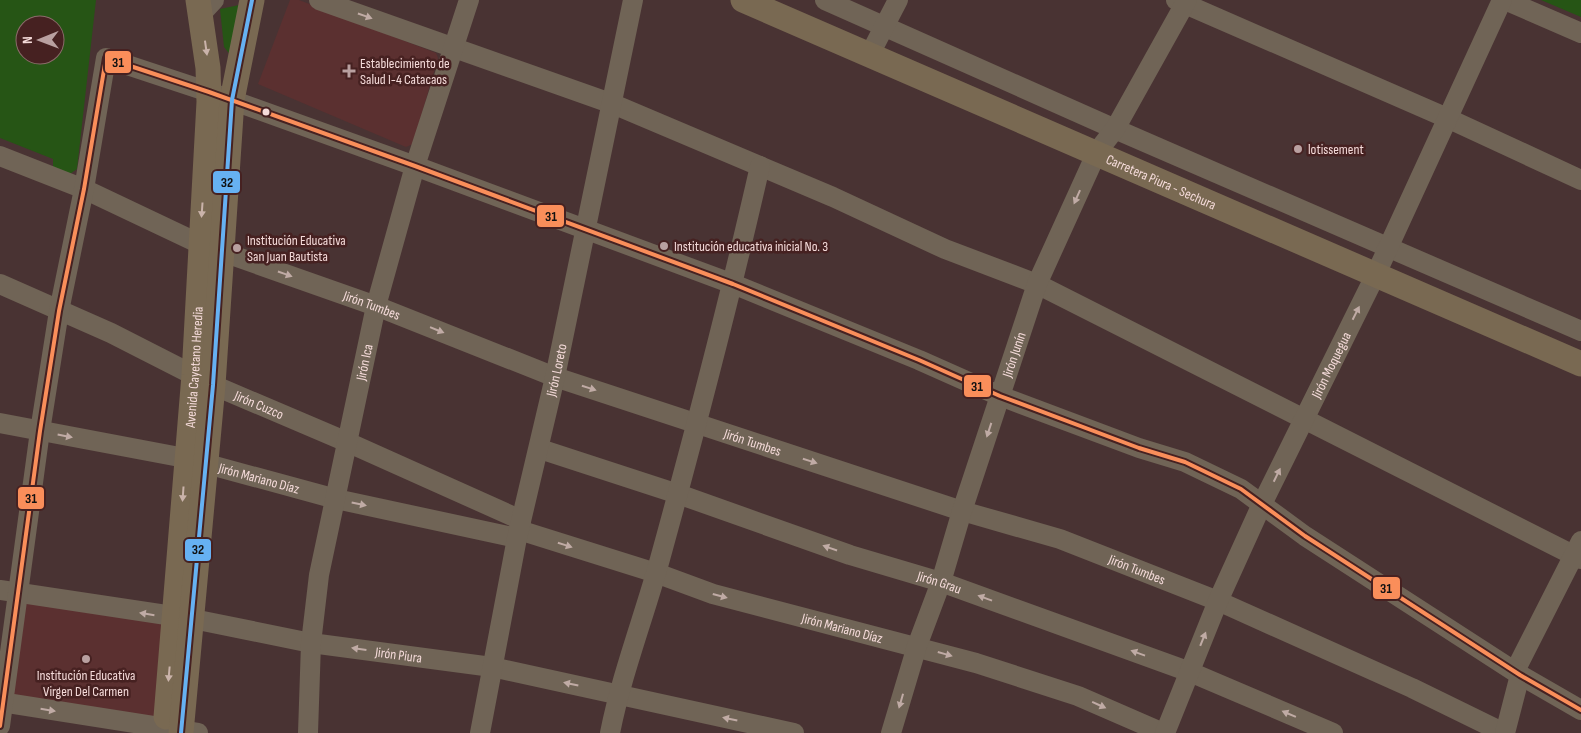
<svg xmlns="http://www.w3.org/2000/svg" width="1581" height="733" font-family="'Sofia Sans Condensed',sans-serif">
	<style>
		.built { fill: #5b3030 }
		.green { fill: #265515; fill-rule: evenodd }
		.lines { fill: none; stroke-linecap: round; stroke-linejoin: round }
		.minor { stroke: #706456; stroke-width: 20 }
		.major { stroke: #796952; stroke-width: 25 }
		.bus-1-casing { stroke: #462121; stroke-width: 8 }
		.bus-2-casing { stroke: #462121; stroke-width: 8 }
		.bus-1 { stroke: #fa8e5a; stroke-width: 4 }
		.bus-2 { stroke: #66b1f2; stroke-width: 4 }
		.oneway { fill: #c0aba5 }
		.oneway2 { fill: #cab3aa }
		.poi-dot { fill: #b9a0a0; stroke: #462121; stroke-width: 2 }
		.bus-dot { fill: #f5dbda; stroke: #462121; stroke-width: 2 }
		.labels { text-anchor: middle; stroke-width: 5; stroke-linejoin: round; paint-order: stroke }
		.poi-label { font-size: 14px; fill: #f5dbda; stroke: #462121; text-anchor: start }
		.street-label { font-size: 14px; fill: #f5dbda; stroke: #462121 }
		.line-badge { stroke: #462121; stroke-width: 2 }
		.pale-badge-label { font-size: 14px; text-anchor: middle; font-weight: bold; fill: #111 }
	</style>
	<rect width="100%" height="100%" fill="#493333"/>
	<g class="built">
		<polygon points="290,0 299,0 436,53 438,58 413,144 406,147 258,84"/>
		<polygon points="20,599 163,621 155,718 8,698"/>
	</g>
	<g class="green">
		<path d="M0,0H96L77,169L67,176L53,169V159L0,138ZM25,25H55V55H25Z"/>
		<polygon points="1541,0 1581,0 1581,17"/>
		<polygon points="244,4 232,57 224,47 220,9"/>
	</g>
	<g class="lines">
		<g class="minor">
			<polyline points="319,0 613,104 833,197 945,249 1037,284 1581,559"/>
			<polyline points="825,0 1115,129 1581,331"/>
			<polyline points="1176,0 1447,118 1581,180"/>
			<polyline points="1505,0 1581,33"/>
			<polyline points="201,14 214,0"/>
			<polyline points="870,54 898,0"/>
			<path id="s1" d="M0,156L84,189L200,244L376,306L555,377L962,511L1060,539L1218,601L1412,688L1504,733"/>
			<path id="s2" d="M0,284L111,333L213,385L347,442L521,520"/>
			<path id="s3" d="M0,423L185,458L336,499L517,538"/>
			<path id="s4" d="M540,449L678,494L850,555L941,582L1190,672L1333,733"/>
			<path id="s5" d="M519,530L656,573L713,594L976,663L1078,696L1163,733"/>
			<path id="s6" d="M0,590L193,619L311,643L492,667L794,733"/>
			<polyline points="1515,671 1581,541"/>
			<polyline points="0,702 198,733"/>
			<polyline points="0,726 40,431 59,311 84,189 106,58 209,92 415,166 733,284 919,360 1000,396 1139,448 1185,462 1241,489 1305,536 1520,675 1581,710"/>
			<path id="s7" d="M308,733L311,643L319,575L376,306L415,166L469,0"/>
			<path id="s8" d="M480,733L517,538L555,377L633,0"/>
			<path d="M610,733C622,673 644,617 660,559C696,428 730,298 760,166"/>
			<path id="s9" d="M891,733L917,646L941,582L962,511L1037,284L1097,152L1115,129L1187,0"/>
			<path id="s10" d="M1165,733L1218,601L1262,504L1376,274L1502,0"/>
			<polyline points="1505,733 1520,675"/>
		</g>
		<g class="major">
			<path id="s11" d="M743,0L1581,364"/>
			<path id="s12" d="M166,717L194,375L209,102L208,68L198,0"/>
			<polyline points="181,733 213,385 232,100 252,0"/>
		</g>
		<defs>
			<polyline id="bus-1" points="0,726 40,431 59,311 84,189 106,58 209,92 415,166 733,284 919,360 1000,396 1139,448 1185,462 1241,489 1305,536 1520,675 1581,710"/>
			<polyline id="bus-2" points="181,733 213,385 232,100 252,0"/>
		</defs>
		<use href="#bus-1" class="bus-1-casing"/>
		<use href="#bus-2" class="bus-2-casing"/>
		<use href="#bus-1" class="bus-1"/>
		<use href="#bus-2" class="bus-2"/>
	</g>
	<defs><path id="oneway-solid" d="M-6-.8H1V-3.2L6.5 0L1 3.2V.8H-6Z" transform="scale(1.25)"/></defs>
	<g class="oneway">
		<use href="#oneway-solid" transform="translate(365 16) rotate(19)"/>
		<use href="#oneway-solid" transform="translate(1077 197) rotate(114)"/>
		<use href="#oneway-solid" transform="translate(285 274) rotate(19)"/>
		<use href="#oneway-solid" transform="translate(1356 313) rotate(-63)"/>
		<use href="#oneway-solid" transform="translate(437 330) rotate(22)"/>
		<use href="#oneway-solid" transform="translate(589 388) rotate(18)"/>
		<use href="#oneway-solid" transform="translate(989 430) rotate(108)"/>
		<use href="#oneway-solid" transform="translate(65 436) rotate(11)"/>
		<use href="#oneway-solid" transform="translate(810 461) rotate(18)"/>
		<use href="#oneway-solid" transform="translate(1277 475) rotate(-64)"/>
		<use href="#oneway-solid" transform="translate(359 504) rotate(12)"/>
		<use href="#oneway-solid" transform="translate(565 545) rotate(18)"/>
		<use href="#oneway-solid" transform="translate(830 548) rotate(-161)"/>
		<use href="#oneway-solid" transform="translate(720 596) rotate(15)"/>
		<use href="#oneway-solid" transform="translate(985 598) rotate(-160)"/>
		<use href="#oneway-solid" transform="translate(147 614) rotate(-171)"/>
		<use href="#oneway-solid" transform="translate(1203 639) rotate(-68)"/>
		<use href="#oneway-solid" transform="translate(359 649) rotate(-172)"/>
		<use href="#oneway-solid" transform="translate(1138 653) rotate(-160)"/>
		<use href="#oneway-solid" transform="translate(945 654) rotate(16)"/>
		<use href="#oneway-solid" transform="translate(571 684) rotate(-168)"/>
		<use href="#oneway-solid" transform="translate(901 701) rotate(106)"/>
		<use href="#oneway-solid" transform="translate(1099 705) rotate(24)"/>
		<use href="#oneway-solid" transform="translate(48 710) rotate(9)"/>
		<use href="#oneway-solid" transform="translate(1289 714) rotate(-157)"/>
		<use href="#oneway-solid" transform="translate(730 719) rotate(-168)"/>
	</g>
	<g class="oneway2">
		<use href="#oneway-solid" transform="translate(206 48) rotate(82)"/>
		<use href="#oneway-solid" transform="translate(202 210) rotate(94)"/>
		<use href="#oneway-solid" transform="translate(183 494) rotate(94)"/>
		<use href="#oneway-solid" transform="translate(169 674) rotate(95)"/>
	</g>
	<g class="poi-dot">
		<path d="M346.5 63.5h5v5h5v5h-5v5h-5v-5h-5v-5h5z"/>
		<circle cx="1298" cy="149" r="5"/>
		<circle cx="664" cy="246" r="5"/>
		<circle cx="237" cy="248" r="5"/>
		<circle cx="86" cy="659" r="5"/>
	</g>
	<circle class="bus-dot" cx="266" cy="112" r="4.5"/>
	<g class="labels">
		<g class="poi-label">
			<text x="360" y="68">Establecimiento de<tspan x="360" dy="16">Salud I-4 Catacaos</tspan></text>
			<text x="1308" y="154">lotissement</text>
			<text x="247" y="245">Institución Educativa<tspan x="247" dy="16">San Juan Bautista</tspan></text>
			<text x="674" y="251">Institución educativa inicial No. 3</text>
			<text x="86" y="680" text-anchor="middle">Institución Educativa<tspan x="86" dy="16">Virgen Del Carmen</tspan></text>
		</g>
		<g class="street-label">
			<text dy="5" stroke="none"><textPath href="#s11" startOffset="456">Carretera Piura - Sechura</textPath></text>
			<text dy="5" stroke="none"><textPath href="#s1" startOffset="401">Jirón Tumbes</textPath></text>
			<text dy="5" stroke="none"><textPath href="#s9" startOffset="398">Jirón Junín</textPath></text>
			<text dy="5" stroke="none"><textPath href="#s7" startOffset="376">Jirón Ica</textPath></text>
			<text dy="5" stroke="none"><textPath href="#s10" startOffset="404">Jirón Moquegua</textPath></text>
			<text dy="5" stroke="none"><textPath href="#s12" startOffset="351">Avenida Cayetano Heredia</textPath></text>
			<text dy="5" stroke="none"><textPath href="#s8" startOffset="371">Jirón Loreto</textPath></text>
			<text dy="5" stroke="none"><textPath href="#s2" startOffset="286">Jirón Cuzco</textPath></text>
			<text dy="5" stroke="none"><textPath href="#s1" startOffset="806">Jirón Tumbes</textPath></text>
			<text dy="5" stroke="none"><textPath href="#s3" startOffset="265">Jirón Mariano Díaz</textPath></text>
			<text dy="5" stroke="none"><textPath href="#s1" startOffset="1211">Jirón Tumbes</textPath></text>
			<text dy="5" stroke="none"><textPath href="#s4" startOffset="421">Jirón Grau</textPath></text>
			<text dy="5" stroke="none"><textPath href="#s5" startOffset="338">Jirón Mariano Díaz</textPath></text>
			<text dy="5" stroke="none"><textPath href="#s6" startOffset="404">Jirón Piura</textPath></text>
		</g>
	</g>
	<g class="line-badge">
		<rect x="104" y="50" width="28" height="24" rx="5" fill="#fa8e5a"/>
		<rect x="212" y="170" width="29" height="24" rx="5" fill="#66b1f2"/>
		<rect x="536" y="204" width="29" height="24" rx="5" fill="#fa8e5a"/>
		<rect x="963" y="374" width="29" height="24" rx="5" fill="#fa8e5a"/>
		<rect x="17" y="486" width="28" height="24" rx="5" fill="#fa8e5a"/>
		<rect x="184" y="538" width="28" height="24" rx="5" fill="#66b1f2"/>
		<rect x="1372" y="576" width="29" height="24" rx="5" fill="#fa8e5a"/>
	</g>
	<g class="pale-badge-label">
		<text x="118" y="67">31</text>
		<text x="227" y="187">32</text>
		<text x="551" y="221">31</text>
		<text x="977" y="391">31</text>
		<text x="31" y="503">31</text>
		<text x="198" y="554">32</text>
		<text x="1386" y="593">31</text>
	</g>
	<g transform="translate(40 40) rotate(269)"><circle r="24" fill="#462121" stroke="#8c6b6b"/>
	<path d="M0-4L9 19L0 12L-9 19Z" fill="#b9a0a0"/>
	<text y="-8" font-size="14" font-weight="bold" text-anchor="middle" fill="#f5dbda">N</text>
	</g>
</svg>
